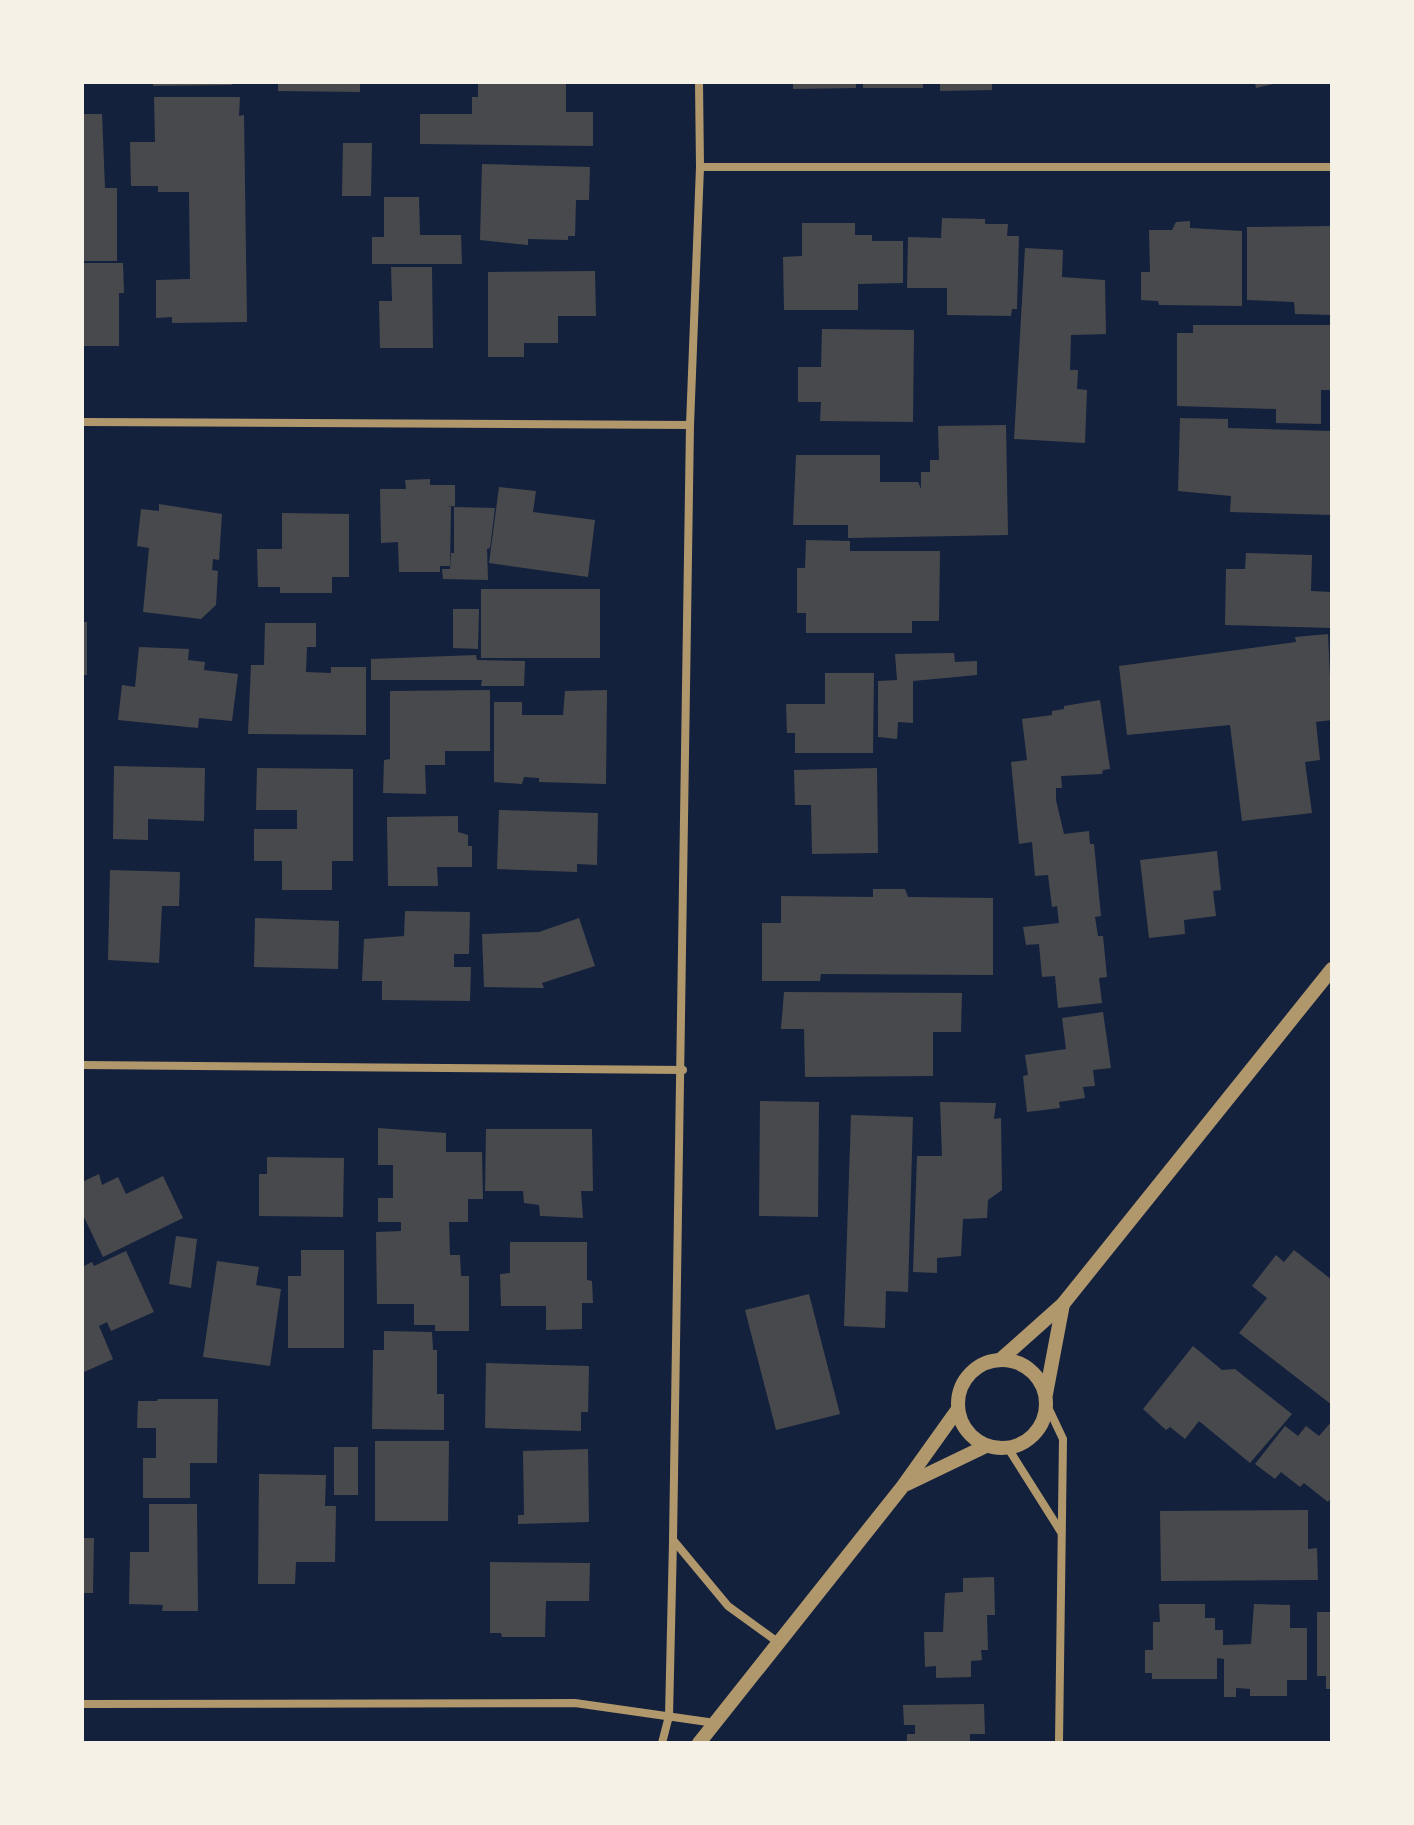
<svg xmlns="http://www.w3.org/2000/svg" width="1414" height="1825" font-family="Figtree,sans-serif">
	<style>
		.building { fill: #48494c }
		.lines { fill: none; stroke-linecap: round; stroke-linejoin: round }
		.minor { stroke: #b1986c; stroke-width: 8 }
		.tertiary { stroke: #b1986c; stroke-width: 14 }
	</style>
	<rect width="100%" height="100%" fill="#14213d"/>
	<g class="building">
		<polygon points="153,82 232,82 232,85 153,86"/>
		<polygon points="278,82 360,82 360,92 278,91"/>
		<polygon points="478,82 566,82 566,112 593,112 593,146 420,144 420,114 472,114 472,97 478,97"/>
		<polygon points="793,82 856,82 856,88 793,89"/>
		<rect x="863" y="82" width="60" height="6"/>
		<polygon points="940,82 992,82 992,90 940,91"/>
		<polygon points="1255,82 1278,82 1278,83 1256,88"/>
		<polygon points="154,97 240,97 239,116 244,115 247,322 172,323 172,317 156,318 156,280 190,279 189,192 158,192 158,186 131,186 130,142 155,142"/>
		<polygon points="82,114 102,114 105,188 117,188 117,261 82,261"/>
		<polygon points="343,143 372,143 371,196 342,196"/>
		<polygon points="482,164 590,167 589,200 576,200 575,236 568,236 568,240 528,239 528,245 480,240"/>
		<polygon points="384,197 419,197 420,235 461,235 462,264 372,264 372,237 384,237"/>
		<polygon points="942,218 985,219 985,224 1008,224 1007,236 1019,236 1017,309 1012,309 1011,316 947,315 947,288 907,288 908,237 941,238"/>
		<polygon points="1190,221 1190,228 1242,231 1242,306 1159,305 1158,301 1141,300 1141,272 1150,272 1149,230 1172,230 1176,222"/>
		<polygon points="802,223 855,223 855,235 872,235 872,241 903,241 903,283 858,284 858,310 784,310 783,257 802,256"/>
		<polygon points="1332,226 1332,315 1295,314 1294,302 1247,300 1247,227"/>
		<polygon points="1025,248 1063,250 1062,277 1105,280 1106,334 1071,335 1070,370 1078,370 1077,389 1087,390 1085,443 1014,439"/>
		<polygon points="82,263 123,263 124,293 119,293 119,346 82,346"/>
		<polygon points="391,267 432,267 433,348 380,348 379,301 392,301"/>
		<polygon points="595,271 596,316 558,316 558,343 524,343 524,357 488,357 488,272"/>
		<polygon points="1193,325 1331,325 1332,390 1321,390 1321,424 1276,423 1276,409 1177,406 1177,333 1193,333"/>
		<polygon points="822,329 914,330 913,422 820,421 821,402 798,402 798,367 821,367"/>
		<polygon points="1180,418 1228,419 1228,428 1332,431 1332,515 1230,512 1231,496 1178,491"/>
		<polygon points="1006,425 1008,535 848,538 848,525 793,525 796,455 880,455 880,482 918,482 921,489 921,472 930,472 930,460 939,460 938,426"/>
		<polygon points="430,479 430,485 455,485 455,506 446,507 451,507 450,566 440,566 440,572 399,572 398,542 381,543 380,489 406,489 405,480"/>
		<polygon points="499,487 536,491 533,512 595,520 588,577 489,563"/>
		<polygon points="159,504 222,514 219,560 213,559 212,570 218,571 216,605 201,619 143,612 149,548 137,546 141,509 159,511"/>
		<polygon points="454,507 495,508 490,548 487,549 488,580 443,579 442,569 450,569 451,553 454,553"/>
		<polygon points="282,513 349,514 349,577 332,577 332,593 280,593 280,587 258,587 257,549 282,549"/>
		<polygon points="806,540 850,541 850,551 940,551 939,621 912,621 912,633 806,633 806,613 797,613 797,568 805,568"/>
		<polygon points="1246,553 1312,555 1311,591 1332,592 1332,628 1225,625 1226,569 1245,569"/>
		<rect x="481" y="589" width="119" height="69"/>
		<polygon points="453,609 479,609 478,649 453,648"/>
		<rect x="82" y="622" width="5" height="53"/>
		<polygon points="265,623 316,623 316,647 307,647 306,672 331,673 331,667 366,667 366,735 248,734 251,665 264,665"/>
		<polygon points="1328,634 1332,720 1316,722 1320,760 1305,762 1312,813 1242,821 1230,725 1127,735 1119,666 1296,642 1295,637"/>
		<polygon points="139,647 189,649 188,660 205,662 204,670 238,674 232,721 199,718 198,728 118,720 122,685 135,687"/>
		<polygon points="954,653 955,662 977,661 977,675 913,681 913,723 898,722 897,739 878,737 878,681 897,680 895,654"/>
		<polygon points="476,655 477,660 525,661 524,686 481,686 482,680 371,680 371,659"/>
		<polygon points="825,673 874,673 873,753 795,753 795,733 787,733 786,704 825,704"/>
		<polygon points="490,690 490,751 445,751 445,765 425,765 426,794 383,793 384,760 390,759 390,691"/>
		<polygon points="607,690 606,784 539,782 539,778 524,777 522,784 494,782 494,702 522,702 522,715 563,715 565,691"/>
		<polygon points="1100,700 1110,769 1103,770 1102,774 1061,776 1062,788 1056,788 1056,800 1064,834 1089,831 1090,844 1094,844 1101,916 1095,917 1098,936 1103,936 1107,977 1099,978 1102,1003 1058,1008 1055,976 1042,977 1039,944 1026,945 1023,927 1059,923 1057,906 1052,907 1048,875 1035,876 1032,842 1019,844 1011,762 1027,760 1022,719 1052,715 1052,711 1064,709 1064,706"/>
		<polygon points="114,766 205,768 204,821 148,819 148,840 113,839"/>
		<polygon points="257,768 353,769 353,861 332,861 332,890 282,890 282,861 254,861 254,829 297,829 297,810 256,810"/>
		<polygon points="877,768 878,853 812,854 811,805 795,805 794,770"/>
		<polygon points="499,810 598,813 597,865 577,864 577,872 497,869"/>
		<polygon points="458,816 458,832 468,835 468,846 472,846 472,867 437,867 438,886 388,886 387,817"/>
		<polygon points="1217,851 1221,890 1213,891 1216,916 1184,920 1185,934 1149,938 1140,860"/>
		<polygon points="110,870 180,872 179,906 162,906 159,963 108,960"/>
		<polygon points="873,889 905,889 908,897 993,898 993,975 821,974 820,981 762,981 762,923 781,923 781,896 873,897"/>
		<polygon points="405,911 470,912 469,954 454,954 454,967 471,967 470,1001 382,1000 382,981 362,981 364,939 404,936"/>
		<polygon points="255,918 339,921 338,969 254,967"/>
		<polygon points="579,918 595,966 542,983 544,988 484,987 482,934 539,932"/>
		<polygon points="784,992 962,993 961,1032 933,1032 933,1076 805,1077 804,1029 781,1029"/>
		<polygon points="1103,1012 1111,1068 1093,1070 1095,1086 1083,1087 1085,1098 1059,1102 1060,1108 1027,1112 1023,1076 1028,1075 1025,1055 1066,1049 1062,1018"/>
		<polygon points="760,1101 819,1102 818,1217 759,1216"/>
		<polygon points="940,1102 996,1103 994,1119 1001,1118 1002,1190 988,1200 987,1218 963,1219 961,1256 937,1258 937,1273 913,1272 917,1156 942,1156"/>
		<polygon points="851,1115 913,1117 908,1292 886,1291 885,1328 844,1326"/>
		<polygon points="378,1128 446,1133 446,1152 482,1152 483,1199 468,1199 468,1222 449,1222 450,1255 460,1255 461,1276 469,1276 469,1331 435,1331 435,1325 414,1325 414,1304 377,1304 376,1232 401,1231 401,1222 378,1222 378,1198 393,1198 393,1165 378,1165"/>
		<polygon points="486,1129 592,1129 593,1191 581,1191 583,1218 540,1216 539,1205 524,1203 523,1191 485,1191"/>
		<polygon points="267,1157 344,1158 343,1217 259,1216 259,1174 267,1174"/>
		<polygon points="99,1174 102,1185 118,1177 126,1194 163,1176 183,1218 103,1257 82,1213 82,1182"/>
		<polygon points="176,1236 197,1239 191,1288 169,1284"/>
		<polygon points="510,1242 587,1242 587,1280 592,1281 593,1303 582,1303 582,1329 546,1330 546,1306 501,1306 500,1274 510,1273"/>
		<polygon points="301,1250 344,1250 344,1348 288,1348 288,1276 301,1276"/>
		<polygon points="1294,1250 1332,1280 1332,1405 1239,1333 1267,1298 1252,1286 1276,1255 1284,1262"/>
		<polygon points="126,1251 154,1312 111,1331 107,1322 99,1326 113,1359 82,1373 82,1267 92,1262 94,1266"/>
		<polygon points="217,1261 259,1267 256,1285 281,1289 270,1366 203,1357"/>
		<polygon points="809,1294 840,1414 776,1430 745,1310"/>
		<polygon points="384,1331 432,1332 433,1350 437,1350 437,1394 444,1394 444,1430 372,1429 373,1350 384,1350"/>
		<polygon points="1193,1346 1222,1370 1235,1369 1292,1414 1250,1463 1199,1421 1185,1439 1170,1427 1166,1430 1143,1409"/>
		<polygon points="486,1363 589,1366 588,1412 581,1412 581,1431 485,1428"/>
		<polygon points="158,1399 218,1399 217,1463 190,1463 190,1498 143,1498 143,1458 156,1458 156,1428 137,1428 138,1401 157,1401"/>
		<polygon points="1332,1421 1332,1497 1328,1502 1304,1483 1300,1487 1281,1472 1275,1479 1255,1464 1285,1426 1298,1436 1306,1426 1319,1436"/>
		<polygon points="375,1441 449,1441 448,1521 375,1521"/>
		<rect x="334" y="1447" width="24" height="48"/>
		<polygon points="588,1449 589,1522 518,1524 518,1515 524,1515 523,1451"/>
		<polygon points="259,1474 326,1475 325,1506 336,1506 335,1562 296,1562 295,1584 258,1584"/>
		<polygon points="149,1504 197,1504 198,1611 162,1611 163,1605 129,1604 130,1552 149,1552"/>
		<polygon points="1308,1510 1308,1549 1317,1548 1318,1580 1161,1581 1160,1511"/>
		<polygon points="82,1538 94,1538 93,1593 82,1593"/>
		<polygon points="490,1562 590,1563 589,1601 546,1601 545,1637 502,1637 501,1633 490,1633"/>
		<polygon points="994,1577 995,1615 987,1615 988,1650 981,1650 982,1660 971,1661 971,1677 936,1678 936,1666 925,1667 924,1632 943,1632 945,1593 963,1592 963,1578"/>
		<polygon points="1159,1604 1205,1604 1205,1618 1215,1618 1215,1630 1223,1630 1223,1645 1251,1644 1254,1604 1290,1605 1290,1628 1307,1628 1307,1680 1287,1680 1287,1696 1250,1696 1250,1689 1236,1688 1236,1697 1224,1697 1224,1659 1217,1658 1217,1679 1152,1679 1152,1673 1145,1673 1145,1650 1153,1650 1153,1622 1160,1622"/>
		<polygon points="1317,1612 1332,1612 1332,1689 1326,1689 1326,1676 1317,1676"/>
		<polygon points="984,1704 985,1734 970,1734 970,1743 907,1743 907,1734 915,1734 915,1725 904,1725 903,1705"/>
	</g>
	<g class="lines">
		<g class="minor">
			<polyline points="700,167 1332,167"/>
			<polyline points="82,422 690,425"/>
			<polyline points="82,1065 683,1070"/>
			<polyline points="1046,1403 1063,1439 1059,1743"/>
			<polyline points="1008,1448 1061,1532"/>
			<polyline points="674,1541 728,1606 779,1643"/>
			<polyline points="82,1704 575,1703 715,1723"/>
			<polyline points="662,1743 669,1716 673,1541 690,425 700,167 699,82"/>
		</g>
		<g class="tertiary">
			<circle cx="1002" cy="1404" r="44"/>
			<polyline points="1000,1360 1063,1304 1332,969"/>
			<polyline points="1046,1394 1063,1304"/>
			<polyline points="907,1484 986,1446"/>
			<polyline points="699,1743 903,1486 958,1409"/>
		</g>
	</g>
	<rect width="1414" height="1825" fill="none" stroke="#f6f1e7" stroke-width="168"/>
</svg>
